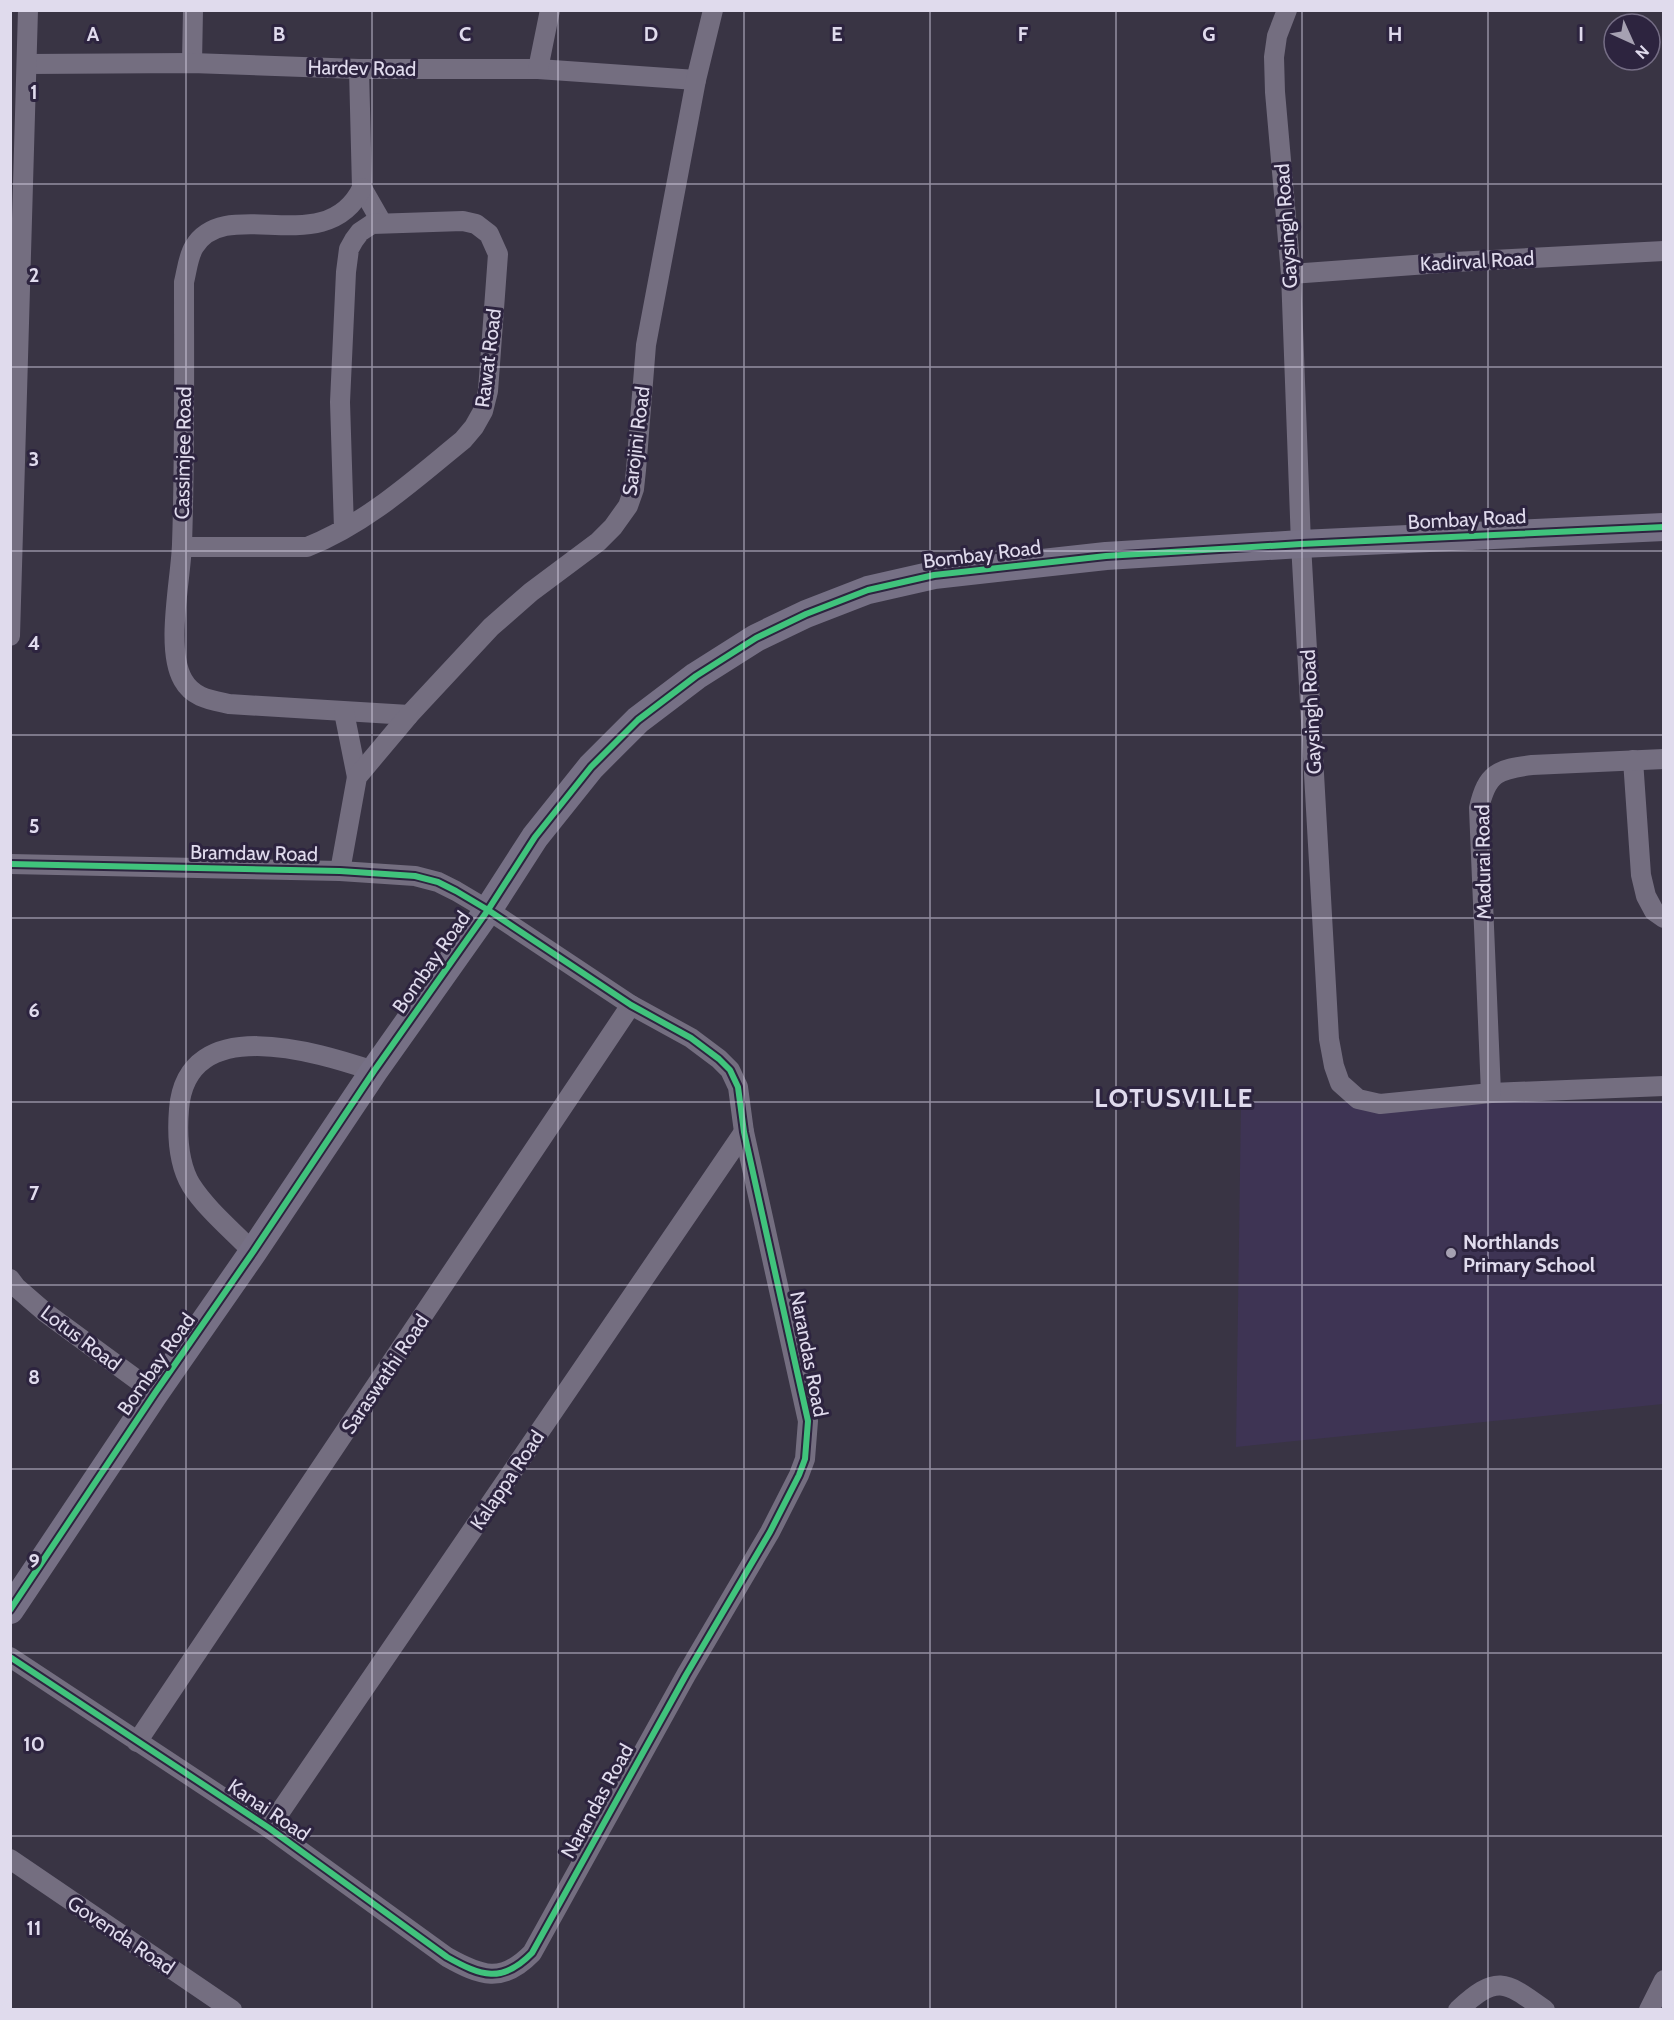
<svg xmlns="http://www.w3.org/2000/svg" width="1674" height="2020" font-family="Cabin,sans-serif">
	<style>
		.built { fill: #3e3454 }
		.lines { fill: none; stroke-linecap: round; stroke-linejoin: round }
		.street { stroke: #746e80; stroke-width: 20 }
		.secondary { stroke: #767085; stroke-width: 28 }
		.cycleway-casing { stroke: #2d243f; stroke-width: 10 }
		.cycleway { stroke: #40c37c; stroke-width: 6 }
		.grid { fill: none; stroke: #e0dbed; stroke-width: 1.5; stroke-opacity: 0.55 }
		.poi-dot { fill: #a6a1b2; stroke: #2d243f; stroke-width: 2 }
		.labels { text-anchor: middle; stroke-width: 6; stroke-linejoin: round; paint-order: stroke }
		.street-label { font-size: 20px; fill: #e0dbed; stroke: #2d243f }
		.poi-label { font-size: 20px; font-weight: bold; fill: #e0dbed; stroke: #2d243f; text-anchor: start }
		.district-label { font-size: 26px; font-weight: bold; letter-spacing: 1.5px; fill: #e0dbed; stroke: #2d243f }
		.grid-label { font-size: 20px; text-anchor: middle; font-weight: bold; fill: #e0dbed; stroke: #2d243f; stroke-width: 6; stroke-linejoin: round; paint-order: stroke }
	</style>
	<rect width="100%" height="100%" fill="#393444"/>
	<polygon class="built" points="1241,1102 1663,1102 1663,1404 1236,1447"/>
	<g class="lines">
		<g class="street">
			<polyline points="1287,10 1277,36 1274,57 1275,92 1291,274 1301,544 1329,1039 1334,1066 1340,1083 1358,1099 1380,1104 1491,1093 1664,1086"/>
			<polyline points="192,63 193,10"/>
			<polyline points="28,64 192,63 359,69 538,69 696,80"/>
			<polyline points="359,69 362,188 382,223"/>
			<polyline points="538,69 550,10"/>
			<path d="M362,188C326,262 226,193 194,247C188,257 187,270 184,282C184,369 185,457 182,544C181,579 165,649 183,680C193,698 211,700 229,704L409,715"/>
			<polyline points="1291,274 1455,262 1664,251"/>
			<path d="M182,547H307C366,524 415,479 463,440L474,427L483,411L488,391L498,254L489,234L476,224L463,221L372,224L360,232L354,240L349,249L346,272L340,402L344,529"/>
			<polyline points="10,636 28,10"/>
			<polyline points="344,712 357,777"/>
			<polyline points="1633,760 1641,875 1646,896 1654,911 1664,918"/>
			<path d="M10,864L340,871L415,876L438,882L456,891L488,910L631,1005L691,1038L719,1059L730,1070L738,1087L744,1132L808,1421L805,1459L799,1475L770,1532L686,1675L532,1953C502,1984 481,1976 447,1957L269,1828L10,1657"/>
			<polyline points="340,871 357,777 409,715 491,627 531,592 598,542 613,527 628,506 634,489 636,470 646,345 696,80 713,10"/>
			<path d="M1491,1093L1479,808C1487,773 1498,769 1532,765L1664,759"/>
			<path d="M253,1252C233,1231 207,1210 191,1185C178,1163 177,1134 179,1109C187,1011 316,1052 374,1071"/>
			<polyline points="10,1279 16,1287 46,1313 155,1393"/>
			<polyline points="137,1742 631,1005"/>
			<polyline points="269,1828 744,1132"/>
			<polyline points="10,1859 232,2010"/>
			<path d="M1458,2010C1497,1974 1505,1981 1545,2010"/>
			<polyline points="1649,2010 1664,1980"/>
		</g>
		<polyline class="secondary" points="10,1610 155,1393 253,1252 374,1071 488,910 535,837 591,767 638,720 696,676 756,638 806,614 868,590 934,575 1106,556 1301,544 1664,527"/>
		<defs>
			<g id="cycleway">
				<path d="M10,864L340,871L415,876L438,882L456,891L488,910L631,1005L691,1038L719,1059L730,1070L738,1087L744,1132L808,1421L805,1459L799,1475L770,1532L686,1675L532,1953C502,1984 481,1976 447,1957L269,1828L10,1657"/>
				<polyline points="10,1610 155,1393 253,1252 374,1071 488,910 535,837 591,767 638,720 696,676 756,638 806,614 868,590 934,575 1106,556 1301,544 1664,527"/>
			</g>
		</defs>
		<use href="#cycleway" class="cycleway-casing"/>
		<use href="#cycleway" class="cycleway"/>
	</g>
	<path class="grid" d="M186,10V2010M372,10V2010M558,10V2010M744,10V2010M930,10V2010M1116,10V2010M1302,10V2010M1488,10V2010M10,184H1664M10,367H1664M10,551H1664M10,735H1664M10,918H1664M10,1102H1664M10,1285H1664M10,1469H1664M10,1653H1664M10,1836H1664"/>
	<circle class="poi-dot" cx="1451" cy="1253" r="6"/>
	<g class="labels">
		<g class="street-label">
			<text transform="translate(362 68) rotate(1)" y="7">Hardev Road</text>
			<text transform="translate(1286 226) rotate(-94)" y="7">Gaysingh Road</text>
			<text transform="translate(1477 261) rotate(-3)" y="7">Kadirval Road</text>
			<text transform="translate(488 358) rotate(-83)" y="7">Rawat Road</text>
			<text transform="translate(636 441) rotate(-83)" y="7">Sarojini Road</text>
			<text transform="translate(183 453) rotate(-89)" y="7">Cassimjee Road</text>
			<text transform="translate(1467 519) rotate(-3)" y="7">Bombay Road</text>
			<text transform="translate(982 554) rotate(-7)" y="7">Bombay Road</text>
			<text transform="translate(1311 712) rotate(-93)" y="7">Gaysingh Road</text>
			<text transform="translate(254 853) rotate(1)" y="7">Bramdaw Road</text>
			<text transform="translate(1483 862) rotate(-91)" y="7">Madurai Road</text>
			<text transform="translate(431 962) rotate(-55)" y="7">Bombay Road</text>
			<text transform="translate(81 1338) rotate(37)" y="7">Lotus Road</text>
			<text transform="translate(809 1354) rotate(79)" y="7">Narandas Road</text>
			<text transform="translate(156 1364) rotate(-55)" y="7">Bombay Road</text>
			<text transform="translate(385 1374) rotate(-56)" y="7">Saraswathi Road</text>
			<text transform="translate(507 1480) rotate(-56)" y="7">Kalappa Road</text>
			<text transform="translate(597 1801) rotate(-61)" y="7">Narandas Road</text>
			<text transform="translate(269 1810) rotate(34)" y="7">Kanai Road</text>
			<text transform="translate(121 1935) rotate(34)" y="7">Govenda Road</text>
		</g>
		<g class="poi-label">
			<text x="1463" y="1249">Northlands<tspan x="1463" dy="23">Primary School</tspan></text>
		</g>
		<g class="district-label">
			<text x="1174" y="1107">LOTUSVILLE</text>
		</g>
	</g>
	<g class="grid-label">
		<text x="93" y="41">A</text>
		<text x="279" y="41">B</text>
		<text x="465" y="41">C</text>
		<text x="651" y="41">D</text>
		<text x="837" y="41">E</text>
		<text x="1023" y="41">F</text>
		<text x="1209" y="41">G</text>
		<text x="1395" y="41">H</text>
		<text x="1581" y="41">I</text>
		<text x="34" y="99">1</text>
		<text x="34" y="282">2</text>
		<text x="34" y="466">3</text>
		<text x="34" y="650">4</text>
		<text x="34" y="833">5</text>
		<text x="34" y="1017">6</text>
		<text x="34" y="1200">7</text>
		<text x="34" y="1384">8</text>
		<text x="34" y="1568">9</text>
		<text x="34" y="1751">10</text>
		<text x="34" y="1935">11</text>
	</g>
	<rect width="1674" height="2020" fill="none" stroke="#e0dbed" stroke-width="24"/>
	<g transform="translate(1632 42) rotate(135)"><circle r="28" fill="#2d243f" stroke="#756d85" stroke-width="1.5"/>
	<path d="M0-4.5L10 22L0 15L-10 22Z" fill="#a6a1b2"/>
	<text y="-9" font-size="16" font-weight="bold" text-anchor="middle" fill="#e0dbed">N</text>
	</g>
</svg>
